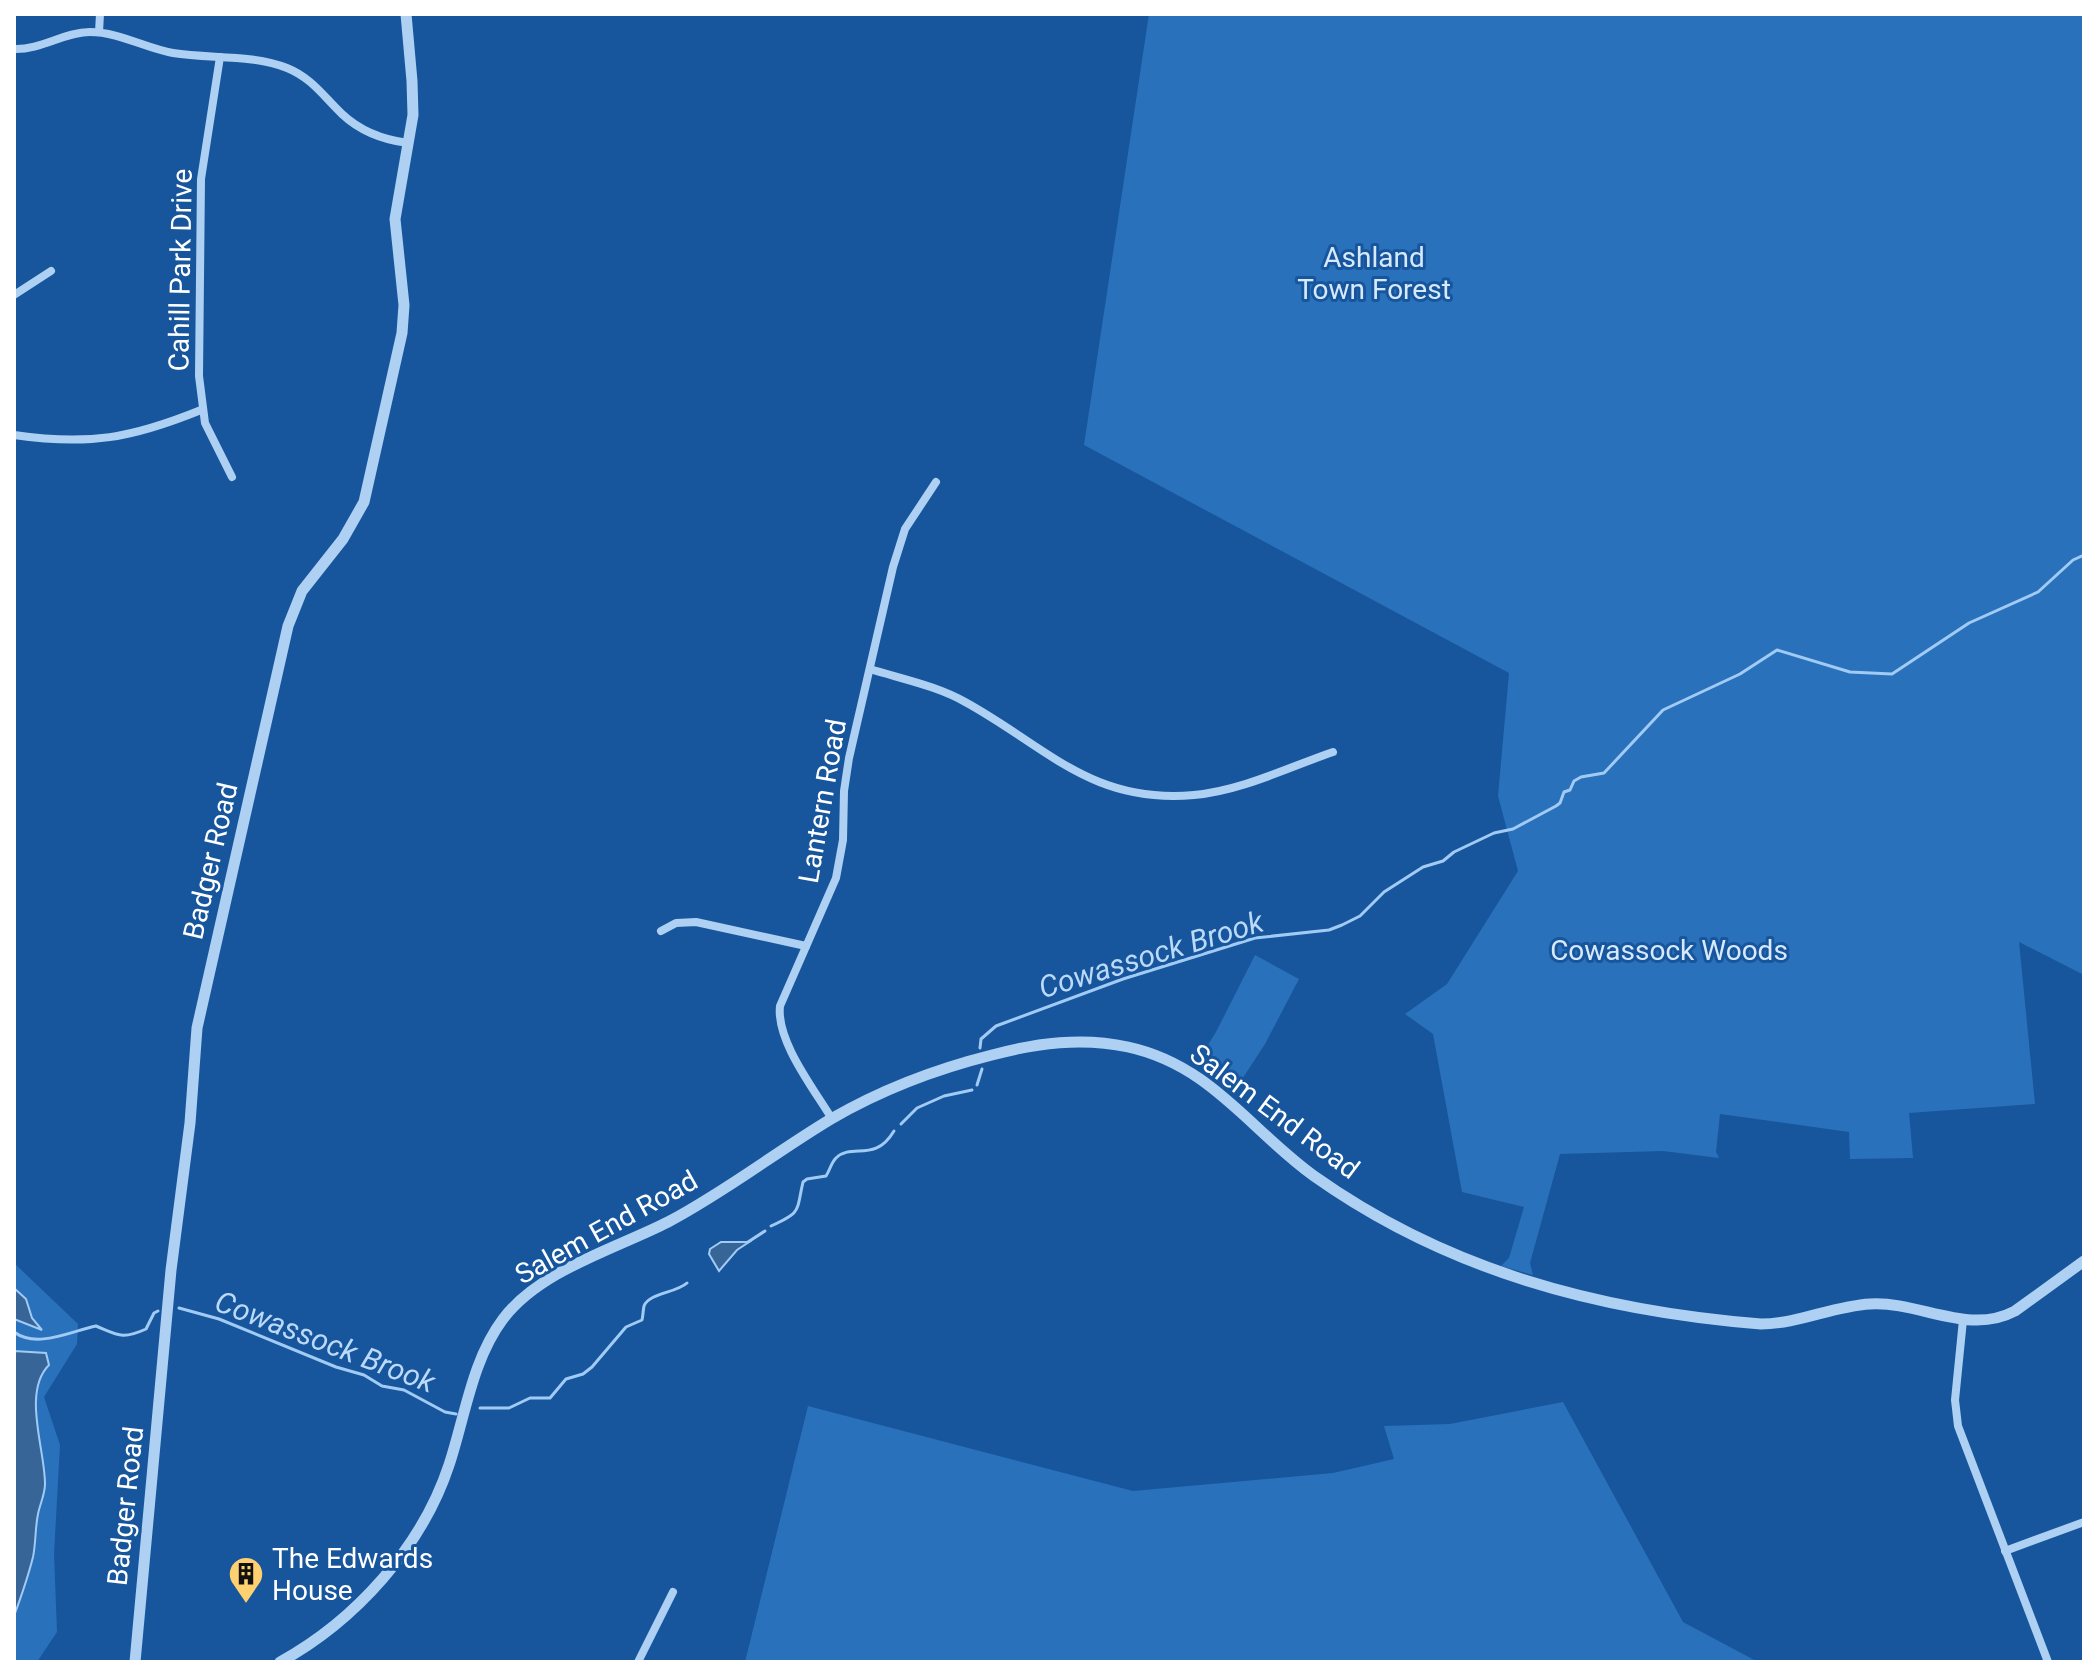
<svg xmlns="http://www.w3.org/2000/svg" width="2098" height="1676" font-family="Roboto,sans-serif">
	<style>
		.green { fill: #2a71bb }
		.water { fill: #386598; stroke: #a1cbf5; stroke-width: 2 }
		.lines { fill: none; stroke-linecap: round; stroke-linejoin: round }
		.stream { stroke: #a1cbf5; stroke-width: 3 }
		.minor { stroke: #aed0f3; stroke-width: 8 }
		.tertiary { stroke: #aed0f3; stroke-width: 11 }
		.labels { text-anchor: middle; stroke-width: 6; stroke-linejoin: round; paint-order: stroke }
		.park-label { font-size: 28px; fill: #d6e9fd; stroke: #17569d }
		.street-label { font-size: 28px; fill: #fff; stroke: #17569d }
		.poi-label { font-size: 28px; fill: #fff; stroke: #17569d; text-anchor: start }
		.water-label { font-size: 30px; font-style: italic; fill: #bbd9f9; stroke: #17569d }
	</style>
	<rect width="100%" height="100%" fill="#17569d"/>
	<g class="green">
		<polygon points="1149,14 2084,14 2084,975 2019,942 2035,1104 1909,1113 1913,1158 1850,1159 1849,1132 1720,1114 1716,1152 1719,1158 1663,1151 1560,1154 1530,1263 1533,1275 1501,1266 1509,1258 1524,1207 1462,1192 1433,1034 1405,1014 1447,984 1518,871 1498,796 1509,673 1084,445"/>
		<polygon points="1255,955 1299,979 1265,1044 1235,1090 1196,1064 1216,1032"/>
		<polygon points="14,1263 78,1324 77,1344 44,1397 60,1445 54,1554 57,1632 37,1662 14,1662"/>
		<polygon points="1563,1402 1683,1622 1758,1662 745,1662 808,1406 1133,1491 1333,1473 1394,1459 1384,1426 1450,1424"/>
	</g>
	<g class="water">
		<polygon points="721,1242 749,1242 737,1250 719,1271 709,1254 710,1249"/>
		<polygon points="14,1288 26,1299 32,1318 42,1330 14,1319"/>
		<path d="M14,1351L46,1353L49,1365C22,1392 45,1449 45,1484C45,1494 40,1504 38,1514C35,1528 36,1543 33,1557C28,1577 21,1597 14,1616Z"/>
	</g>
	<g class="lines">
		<g class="stream">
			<polyline points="980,1048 981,1039 996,1026 1123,979 1255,938 1329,930 1342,925 1360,916 1384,892 1423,867 1443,861 1454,852 1494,833 1513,829 1556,806 1560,803 1564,792 1570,790 1574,781 1581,777 1604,773 1663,710 1740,674 1777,650 1850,672 1892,674 1969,623 2038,592 2073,560 2084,555"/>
			<polyline points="977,1085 982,1069"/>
			<polyline points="901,1124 917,1108 944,1096 972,1090"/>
			<path d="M771,1226C802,1212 796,1212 803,1182L807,1179L826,1176C830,1170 831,1163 836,1158C853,1142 874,1164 894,1131"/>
			<polyline points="748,1242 765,1231"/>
			<polyline points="179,1308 219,1319 336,1367 364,1375 382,1386 404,1390 445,1412 456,1414"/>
			<path d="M14,1332C37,1349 71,1331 96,1326C118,1335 122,1340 146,1329L154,1313L158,1311"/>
			<path d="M480,1408H509L530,1398H550L566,1379L583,1374L592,1367L626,1327L642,1320C643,1316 643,1311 644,1306C649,1293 676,1293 687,1283"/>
		</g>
		<g class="minor">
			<polyline points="99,32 100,14"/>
			<path d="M14,49C41,50 64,32 90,32C119,32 145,48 173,53C210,59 251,54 287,68C312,78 324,97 342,114C360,131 384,140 408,143"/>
			<polyline points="220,57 201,179 199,376 205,423 232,477"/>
			<polyline points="14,295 51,271"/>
			<path d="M14,435C89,446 132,438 201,410"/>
			<path d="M870,669C902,679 938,686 967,703C1048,748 1092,804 1194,795C1241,791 1289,767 1333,752"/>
			<polyline points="661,931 676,923 696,922 806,946"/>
			<path d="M832,1119C814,1089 776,1041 780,1006L836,878L843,840L844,791L849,758L893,567L905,529L936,482"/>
			<polyline points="1963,1320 1955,1400 1958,1426 2048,1662"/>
			<polyline points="2005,1551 2084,1522"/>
			<polyline points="638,1662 673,1592"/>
		</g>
		<g class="tertiary">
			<polyline points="135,1662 171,1270 190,1123 197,1028 288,626 302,591 343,539 364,502 402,333 404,305 395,219 413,115 412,81 406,14"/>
			<path d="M280,1662C355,1621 422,1547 449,1465C465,1417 472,1360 503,1319C540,1270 615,1249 668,1222C725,1192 776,1152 831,1119C881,1090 936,1069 992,1055C1037,1043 1082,1037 1128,1047C1211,1065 1250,1130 1314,1176C1448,1271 1599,1311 1761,1324C1798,1324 1833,1306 1870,1304C1920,1301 1968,1336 2015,1311L2084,1261"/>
		</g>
	</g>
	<defs>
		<symbol id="building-pin" viewBox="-11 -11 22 30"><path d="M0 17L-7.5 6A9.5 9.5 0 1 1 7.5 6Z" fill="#ffd070" stroke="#17569d"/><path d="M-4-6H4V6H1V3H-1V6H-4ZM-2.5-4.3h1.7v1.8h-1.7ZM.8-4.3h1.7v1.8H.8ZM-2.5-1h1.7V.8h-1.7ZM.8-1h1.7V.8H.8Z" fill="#111"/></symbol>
	</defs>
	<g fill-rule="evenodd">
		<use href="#building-pin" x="226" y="1554" width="40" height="54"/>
	</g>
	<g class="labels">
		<g class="park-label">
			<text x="1374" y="267">Ashland<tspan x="1374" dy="32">Town Forest</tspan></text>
			<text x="1669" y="960">Cowassock Woods</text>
		</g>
		<g class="street-label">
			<text transform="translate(180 270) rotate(-89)" y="10">Cahill Park Drive</text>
			<text transform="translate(822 801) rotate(-80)" y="10">Lantern Road</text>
			<text transform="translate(210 861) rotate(-77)" y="10">Badger Road</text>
			<text transform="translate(1275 1111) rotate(37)" y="10">Salem End Road</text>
			<text transform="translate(606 1227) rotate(-29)" y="10">Salem End Road</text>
			<text transform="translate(125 1506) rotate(-84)" y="10">Badger Road</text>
		</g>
		<g class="poi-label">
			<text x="272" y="1568">The Edwards<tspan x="272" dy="32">House</tspan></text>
		</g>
		<g class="water-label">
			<text transform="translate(1151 955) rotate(-17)" y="10">Cowassock Brook</text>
			<text transform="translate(325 1342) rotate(21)" y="10">Cowassock Brook</text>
		</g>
	</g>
	<rect width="2098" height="1676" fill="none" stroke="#ffffff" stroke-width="32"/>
</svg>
